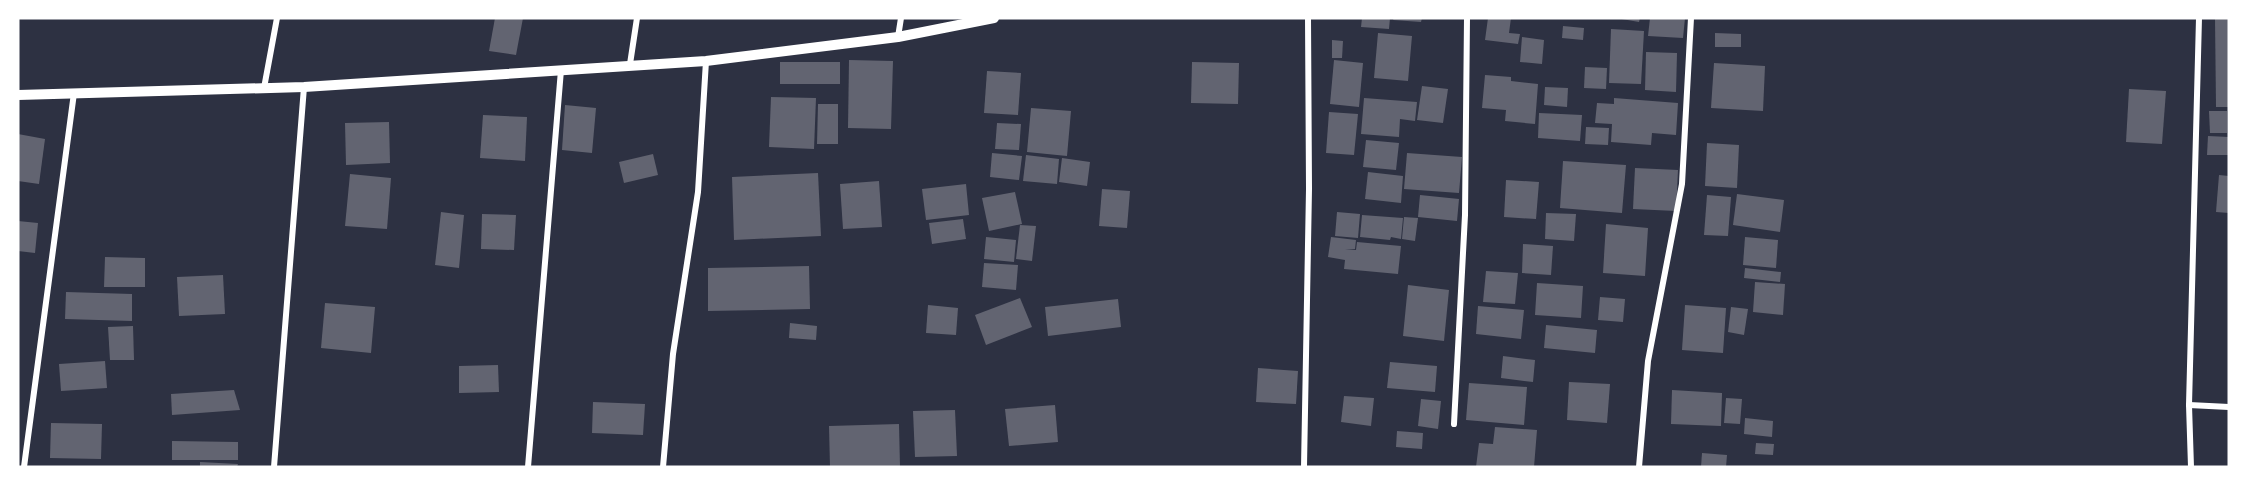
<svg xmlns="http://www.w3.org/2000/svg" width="2247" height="485" font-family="'Source Sans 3',sans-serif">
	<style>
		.building { fill: #626471 }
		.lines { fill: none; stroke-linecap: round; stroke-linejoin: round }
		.minor { stroke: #fff; stroke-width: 6 }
		.tertiary { stroke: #fff; stroke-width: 10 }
	</style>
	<rect width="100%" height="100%" fill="#2d3142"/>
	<g class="building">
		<polygon points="495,18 523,18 516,55 489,51"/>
		<polygon points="1362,18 1390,18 1389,29 1361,27"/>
		<polygon points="1394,18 1422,18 1421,22 1393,20"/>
		<polygon points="1488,18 1511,18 1509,33 1520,34 1518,44 1485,40"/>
		<polygon points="1616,18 1640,18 1639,22"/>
		<polygon points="1650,18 1685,18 1683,38 1648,36"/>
		<polygon points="2215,18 2229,18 2229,107 2216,107"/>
		<polygon points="1563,26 1584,28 1583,40 1562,38"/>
		<polygon points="1611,29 1644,31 1641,84 1609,83"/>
		<polygon points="1378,33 1412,36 1408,81 1374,78"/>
		<polygon points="1715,33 1741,34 1741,47 1715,47"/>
		<polygon points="1522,37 1544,40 1542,64 1520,62"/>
		<polygon points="1332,40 1343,41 1342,58 1332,58"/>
		<polygon points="1646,52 1677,53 1676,92 1645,90"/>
		<polygon points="849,60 893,61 891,129 848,128"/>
		<polygon points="1334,60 1363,63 1359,107 1330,104"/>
		<rect x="780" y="62" width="60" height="22"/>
		<polygon points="1192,62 1239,63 1238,104 1191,103"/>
		<polygon points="1714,63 1765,66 1763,111 1711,108"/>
		<polygon points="1585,67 1607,68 1606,89 1584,88"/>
		<polygon points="987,71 1021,73 1018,115 984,113"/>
		<polygon points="1485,75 1511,77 1511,81 1538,84 1535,124 1505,121 1506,110 1482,108"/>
		<polygon points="1422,86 1448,89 1443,123 1417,120"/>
		<polygon points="1545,87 1568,88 1567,107 1544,105"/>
		<polygon points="2129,89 2166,91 2162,144 2126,142"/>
		<polygon points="771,97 816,98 814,149 769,147"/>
		<polygon points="1364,98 1417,102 1415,121 1400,119 1399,137 1361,134"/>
		<polygon points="1614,98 1678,103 1676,135 1652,133 1651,145 1611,142 1612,124 1595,123 1597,103 1614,104"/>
		<polygon points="818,104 838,104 838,144 817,144"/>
		<polygon points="565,105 596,108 592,153 562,150"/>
		<polygon points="1031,108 1071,111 1067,156 1027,152"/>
		<polygon points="2209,111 2227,111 2227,133 2210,133"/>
		<polygon points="1329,112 1358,114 1354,155 1326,153"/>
		<polygon points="1539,113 1582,115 1580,141 1538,138"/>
		<polygon points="483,115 527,117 525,161 480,158"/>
		<polygon points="389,122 390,163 346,165 345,123"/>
		<polygon points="997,123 1021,124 1019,150 995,149"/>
		<polygon points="1586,127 1609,128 1608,145 1585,144"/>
		<polygon points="18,134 45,139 39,184 18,181"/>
		<polygon points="2208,136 2229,137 2229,155 2207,155"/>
		<polygon points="1366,140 1399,143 1396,170 1363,167"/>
		<polygon points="1707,143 1739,145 1737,188 1705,186"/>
		<polygon points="992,153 1022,156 1019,180 990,177"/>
		<polygon points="1407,153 1462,157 1459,193 1404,189"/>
		<polygon points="653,154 658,175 624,183 619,162"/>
		<polygon points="1026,155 1059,159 1057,184 1023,181"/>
		<polygon points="1062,158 1090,162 1087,186 1059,182"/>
		<polygon points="1563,161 1626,165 1622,213 1560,208"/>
		<polygon points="1635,168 1678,170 1676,211 1633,209"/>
		<polygon points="1368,172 1403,176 1401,203 1365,199"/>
		<polygon points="818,173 821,236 734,240 732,177"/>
		<polygon points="350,174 391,178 387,229 345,226"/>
		<polygon points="2219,175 2229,176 2229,213 2216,212"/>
		<polygon points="1506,180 1539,182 1536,219 1504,217"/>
		<polygon points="879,181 882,227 843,229 840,184"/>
		<polygon points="966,184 969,215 926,220 922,189"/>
		<polygon points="1102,189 1130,191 1127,228 1099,226"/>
		<polygon points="1015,192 1022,224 989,231 982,198"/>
		<polygon points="1737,194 1784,200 1780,232 1733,225"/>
		<polygon points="1420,195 1459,199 1457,221 1418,217"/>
		<polygon points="1707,195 1731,197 1728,236 1704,235"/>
		<polygon points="441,212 464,215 459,268 435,265"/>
		<polygon points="1337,212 1360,214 1358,238 1335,236"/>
		<polygon points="1546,213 1576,214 1574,241 1545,239"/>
		<polygon points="482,214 516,215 514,250 481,249"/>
		<polygon points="1362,215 1403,218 1401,239 1391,237 1390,240 1360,237"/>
		<polygon points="1404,217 1418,218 1415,241 1402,239"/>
		<polygon points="963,219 966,239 932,244 929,223"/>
		<polygon points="18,221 38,223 35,253 18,251"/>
		<polygon points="1606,224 1648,228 1645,276 1603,273"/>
		<polygon points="1020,225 1036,226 1032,261 1016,259"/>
		<polygon points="986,237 1016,240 1014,262 984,259"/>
		<polygon points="1331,237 1356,240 1355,249 1345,249 1356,250 1357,242 1401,246 1398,274 1344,269 1345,260 1328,257"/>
		<polygon points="1745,237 1778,240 1776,268 1743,265"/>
		<polygon points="1523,244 1553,246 1551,275 1522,273"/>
		<polygon points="105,257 145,258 145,287 104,287"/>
		<polygon points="984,263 1018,265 1016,290 982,287"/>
		<polygon points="809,266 810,309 708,311 708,268"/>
		<polygon points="1745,268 1781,272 1780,282 1744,278"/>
		<polygon points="1486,271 1518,273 1515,304 1483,302"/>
		<polygon points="223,275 225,314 179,316 177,277"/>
		<polygon points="1755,282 1785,284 1783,315 1753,312"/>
		<polygon points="1537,283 1583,286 1581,318 1535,315"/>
		<polygon points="1408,285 1449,290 1444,341 1403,336"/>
		<polygon points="66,292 132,294 132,321 65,319"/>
		<polygon points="1600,297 1625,299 1623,322 1598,320"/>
		<polygon points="1020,298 1032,327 986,345 975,315"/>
		<polygon points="1118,299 1121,327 1048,336 1045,307"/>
		<polygon points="325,303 375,307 371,353 321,348"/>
		<polygon points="928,305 958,308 956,335 926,333"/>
		<polygon points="1685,305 1726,308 1723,353 1682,350"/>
		<polygon points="1478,306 1524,310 1521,339 1476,334"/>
		<polygon points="1731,307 1748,309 1744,335 1728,332"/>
		<polygon points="790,323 817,326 816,340 789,338"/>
		<polygon points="1546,325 1597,330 1595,353 1544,348"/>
		<polygon points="133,326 134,360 110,360 108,327"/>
		<polygon points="1503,356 1535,360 1533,382 1501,378"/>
		<polygon points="105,361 107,388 61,391 59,364"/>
		<polygon points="1390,362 1437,366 1435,392 1387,388"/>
		<polygon points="498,365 499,392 459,393 459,366"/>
		<polygon points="1258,368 1298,371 1296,404 1256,402"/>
		<polygon points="1569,382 1610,384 1607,423 1567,420"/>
		<polygon points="1469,383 1527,387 1524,425 1466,420"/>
		<polygon points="234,390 240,410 172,415 171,394"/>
		<polygon points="1672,390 1722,393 1721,426 1671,424"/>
		<polygon points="1344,396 1374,398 1371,426 1341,422"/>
		<polygon points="1726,398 1742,399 1740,424 1724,423"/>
		<polygon points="1421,399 1441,401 1438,429 1418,426"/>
		<polygon points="593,402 645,404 643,435 592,433"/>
		<polygon points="1055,405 1058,442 1009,446 1005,409"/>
		<polygon points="955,410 957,456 915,457 913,411"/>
		<polygon points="1745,418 1773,421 1772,437 1744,434"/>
		<polygon points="51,423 102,424 101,459 50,458"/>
		<polygon points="899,424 900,467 830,467 829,426"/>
		<polygon points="1495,427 1537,430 1534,467 1476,467 1479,443 1493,444"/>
		<polygon points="1397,431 1423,433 1422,449 1396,447"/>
		<polygon points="172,441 238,442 238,460 172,460"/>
		<polygon points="1756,443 1774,444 1773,455 1755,454"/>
		<polygon points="1702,453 1727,455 1726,467 1701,467"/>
		<polygon points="200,462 238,464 237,467 200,467"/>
	</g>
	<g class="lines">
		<g class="minor">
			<polyline points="898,37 901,18"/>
			<polyline points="630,64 637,18"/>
			<polyline points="264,88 277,18"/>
			<polyline points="2189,405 2229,407"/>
			<polyline points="1454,424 1465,215 1467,18"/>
			<polyline points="24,467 74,93"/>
			<polyline points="274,467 304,87"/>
			<polyline points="528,467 561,70"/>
			<polyline points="663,467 673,354 698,192 706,61"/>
			<polyline points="1304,467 1309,189 1308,18"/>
			<polyline points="1639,467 1648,361 1682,184 1691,18"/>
			<polyline points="2191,467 2189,405 2199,18"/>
		</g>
		<polyline class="tertiary" points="18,95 304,87 706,61 898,37 994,18"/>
	</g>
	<rect width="2247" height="485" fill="none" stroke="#ffffff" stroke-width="39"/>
</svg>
